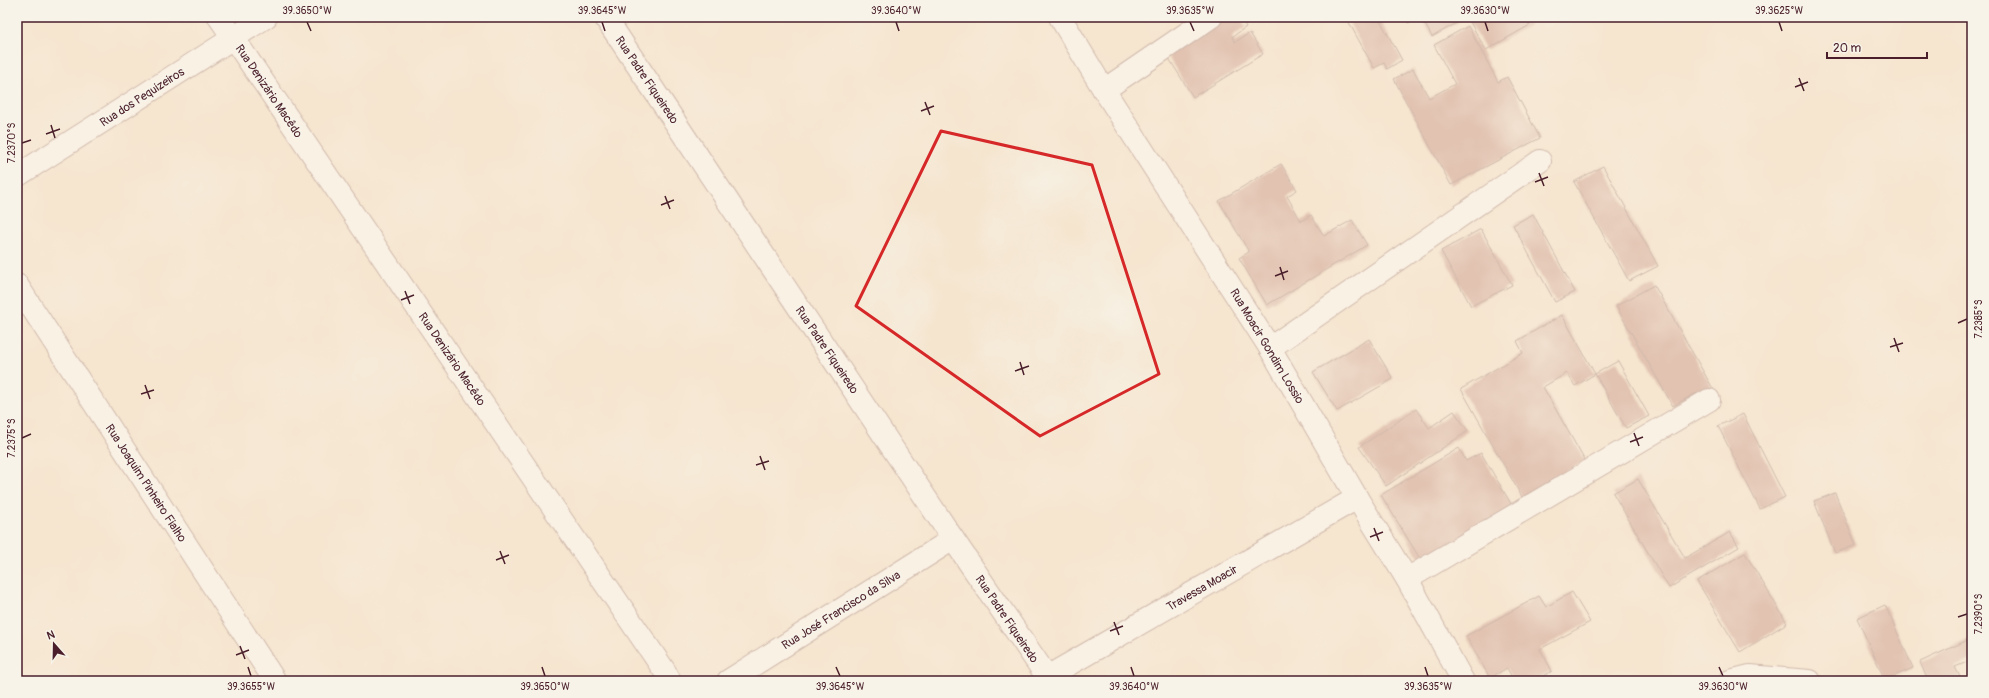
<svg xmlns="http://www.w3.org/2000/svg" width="1989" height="698" font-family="Pangolin,sans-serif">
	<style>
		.building { fill: #ca998d }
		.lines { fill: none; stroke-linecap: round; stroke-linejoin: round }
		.minor-casing { stroke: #a0827d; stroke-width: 24 }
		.minor { stroke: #fff; stroke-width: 22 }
		.marked { fill: none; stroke: #d62828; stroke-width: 3; stroke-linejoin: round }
		.ticks { fill: none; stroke: #4a1f2b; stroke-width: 1.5 }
		.labels { text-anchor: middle; stroke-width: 4; stroke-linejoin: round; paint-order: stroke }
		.street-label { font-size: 12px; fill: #4a1f2b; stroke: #f7f3e8 }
		.neatline { fill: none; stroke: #4a1f2b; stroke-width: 1.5 }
		.ticks-label { font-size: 10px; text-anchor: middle; fill: #4a1f2b }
	</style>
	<rect width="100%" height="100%" fill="#f7f3e8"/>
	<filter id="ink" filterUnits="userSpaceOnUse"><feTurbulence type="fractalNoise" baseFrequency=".025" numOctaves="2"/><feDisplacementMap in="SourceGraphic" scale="8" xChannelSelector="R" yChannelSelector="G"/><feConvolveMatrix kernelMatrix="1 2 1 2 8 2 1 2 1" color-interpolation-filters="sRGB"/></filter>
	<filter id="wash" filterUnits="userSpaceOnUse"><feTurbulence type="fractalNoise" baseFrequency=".012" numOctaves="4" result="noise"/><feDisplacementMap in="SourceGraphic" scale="16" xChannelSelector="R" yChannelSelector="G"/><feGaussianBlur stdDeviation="0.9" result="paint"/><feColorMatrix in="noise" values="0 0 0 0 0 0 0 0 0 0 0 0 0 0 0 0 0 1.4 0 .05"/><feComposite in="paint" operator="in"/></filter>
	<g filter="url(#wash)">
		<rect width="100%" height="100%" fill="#f5e5cf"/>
		<g id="blocks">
			<g class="building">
				<polygon points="1222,17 1240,17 1246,27 1232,37 1235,42 1250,33 1263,54 1193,97 1165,52"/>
				<polygon points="1346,17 1378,17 1402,60 1387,69 1384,63 1374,68"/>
				<polygon points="1404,17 1419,17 1408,23"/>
				<polygon points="1421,17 1525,17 1530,25 1486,50 1467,17 1432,37"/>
				<polygon points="1468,26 1498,82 1507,77 1540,138 1451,185 1394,79 1413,69 1429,98 1455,84 1434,45"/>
				<polygon points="1281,164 1297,190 1287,196 1301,221 1311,215 1324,236 1352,220 1367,245 1267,305 1239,258 1249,252 1219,201"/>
				<polygon points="1603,166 1658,266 1629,281 1574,182"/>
				<polygon points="1533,214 1575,292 1555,302 1513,225"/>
				<polygon points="1481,229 1512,285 1471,306 1441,251"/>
				<polygon points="1654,285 1716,394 1701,402 1696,393 1673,406 1616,306"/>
				<polygon points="1562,315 1595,374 1575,386 1567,373 1543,387 1585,461 1522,497 1461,389 1523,353 1517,341"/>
				<polygon points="1369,339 1393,379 1337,411 1313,372"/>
				<polygon points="1618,361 1649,416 1626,428 1595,374"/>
				<polygon points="1416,409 1429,428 1454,411 1468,431 1386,486 1359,447"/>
				<polygon points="1743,414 1785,497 1760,509 1718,426"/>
				<polygon points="1459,448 1466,461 1481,453 1513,507 1422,562 1381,495"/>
				<polygon points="1638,479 1685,558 1730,532 1739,547 1669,588 1613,493"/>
				<polygon points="1835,493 1856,545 1835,553 1814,501"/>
				<polygon points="1745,553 1787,623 1740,652 1697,581"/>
				<polygon points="1572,592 1590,622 1540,649 1552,671 1535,681 1514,681 1507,668 1490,678 1466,636 1539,596 1546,607"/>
				<polygon points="1885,605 1913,668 1885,680 1857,618"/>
				<polygon points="1970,639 1972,644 1972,660 1955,667 1962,681 1928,681 1920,662"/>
			</g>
		</g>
	</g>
	<g filter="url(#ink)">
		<use href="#blocks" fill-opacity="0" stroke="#a0827d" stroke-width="1"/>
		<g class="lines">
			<defs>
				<g id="minor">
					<polyline points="219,17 664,670 670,681"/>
					<polyline points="605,17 953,539 1050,681"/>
					<polyline points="1060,17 1104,90 1270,348 1357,498 1407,579 1463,681"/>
					<polyline points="1104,90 1211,17"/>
					<polyline points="17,176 266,17"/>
					<polyline points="17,285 275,681"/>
					<polyline points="1270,348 1540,161"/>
					<polyline points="1407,579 1709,400"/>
					<polyline points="1047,677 1357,498"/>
					<polyline points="728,681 953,539"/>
					<polyline points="1730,681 1750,676 1810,681"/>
				</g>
			</defs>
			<use href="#minor" class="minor-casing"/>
			<use href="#minor" class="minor"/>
		</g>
	</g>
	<path d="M0 0H1989V698H0ZM941,131L1092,165L1159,374L1040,436L856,306Z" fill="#f5e5cf" fill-opacity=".55" fill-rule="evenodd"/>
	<path class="marked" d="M941,131L1092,165L1159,374L1040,436L856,306Z"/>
	<path class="ticks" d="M307,22L311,31M602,22L605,31M896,22L899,31M1190,22L1194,31M1485,22L1488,31M1779,22L1782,31M1799,78L1804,91M1795,87L1808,82M925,102L930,115M921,111L934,106M51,125L55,138M46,134L60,129M22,143L31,140M1539,173L1544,186M1535,182L1548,177M665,196L670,209M661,205L674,200M1280,267L1284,280M1275,276L1288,271M405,291L410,304M401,300L414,295M1958,323L1967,319M1894,338L1899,352M1890,347L1903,343M1020,362L1024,375M1015,371L1029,366M145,385L150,399M141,394L154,390M1634,433L1639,446M22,438L31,434M1630,442L1643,437M760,456L765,470M756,465L769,461M1374,528L1379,541M1370,537L1383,532M500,551L505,564M496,560L509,555M1958,617L1967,614M1114,622L1119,635M1110,631L1123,626M240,646L245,659M236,655L249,650M248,667L251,676M542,667L545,676M836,667L840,676M1131,667L1134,676M1425,667L1428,676M1719,667L1723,676"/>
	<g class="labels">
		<g class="street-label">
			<text transform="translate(647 80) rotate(56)" y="4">Rua Padre Fiqueiredo</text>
			<text transform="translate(269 91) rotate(56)" y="4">Rua Denizário Macêdo</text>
			<text transform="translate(142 97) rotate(-33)" y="4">Rua dos Pequizeiros</text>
			<text transform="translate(1267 346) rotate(59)" y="4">Rua Moacir Gondim Lossio</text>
			<text transform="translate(827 350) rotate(56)" y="4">Rua Padre Fiqueiredo</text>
			<text transform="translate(452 359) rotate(56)" y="4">Rua Denizário Macêdo</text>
			<text transform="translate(146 483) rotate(57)" y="4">Rua Joaquim Pinheiro Fialho</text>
			<text transform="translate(1202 588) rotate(-30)" y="4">Travessa Moacir</text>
			<text transform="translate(841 610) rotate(-32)" y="4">Rua José Francisco da Silva</text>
			<text transform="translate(1007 619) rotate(56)" y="4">Rua Padre Fiqueiredo</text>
		</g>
	</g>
	<rect width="1989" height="698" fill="none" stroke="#f7f3e8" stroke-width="44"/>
	<g transform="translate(54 644) rotate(340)" stroke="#f7f3e8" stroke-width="3" paint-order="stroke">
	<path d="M0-3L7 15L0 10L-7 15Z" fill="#4a1f2b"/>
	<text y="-6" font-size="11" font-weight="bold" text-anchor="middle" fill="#4a1f2b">N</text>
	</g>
	<path d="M1827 52v6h100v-6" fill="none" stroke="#4a1f2b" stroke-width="2"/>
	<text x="1833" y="52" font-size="12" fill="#4a1f2b" stroke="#f7f3e8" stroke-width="3" paint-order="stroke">20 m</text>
	<rect x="22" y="22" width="1945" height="654" class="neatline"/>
	<g class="ticks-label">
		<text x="307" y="14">39.3650°W</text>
		<text x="602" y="14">39.3645°W</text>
		<text x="896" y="14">39.3640°W</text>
		<text x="1190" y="14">39.3635°W</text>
		<text x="1485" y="14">39.3630°W</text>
		<text x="1779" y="14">39.3625°W</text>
		<text transform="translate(11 143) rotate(-90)" y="4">7.2370°S</text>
		<text transform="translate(1978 319) rotate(-90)" y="4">7.2385°S</text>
		<text transform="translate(11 438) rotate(-90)" y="4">7.2375°S</text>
		<text transform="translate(1978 614) rotate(-90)" y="4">7.2390°S</text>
		<text x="251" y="690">39.3655°W</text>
		<text x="545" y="690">39.3650°W</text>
		<text x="840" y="690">39.3645°W</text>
		<text x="1134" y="690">39.3640°W</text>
		<text x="1428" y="690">39.3635°W</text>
		<text x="1723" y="690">39.3630°W</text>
	</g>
</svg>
